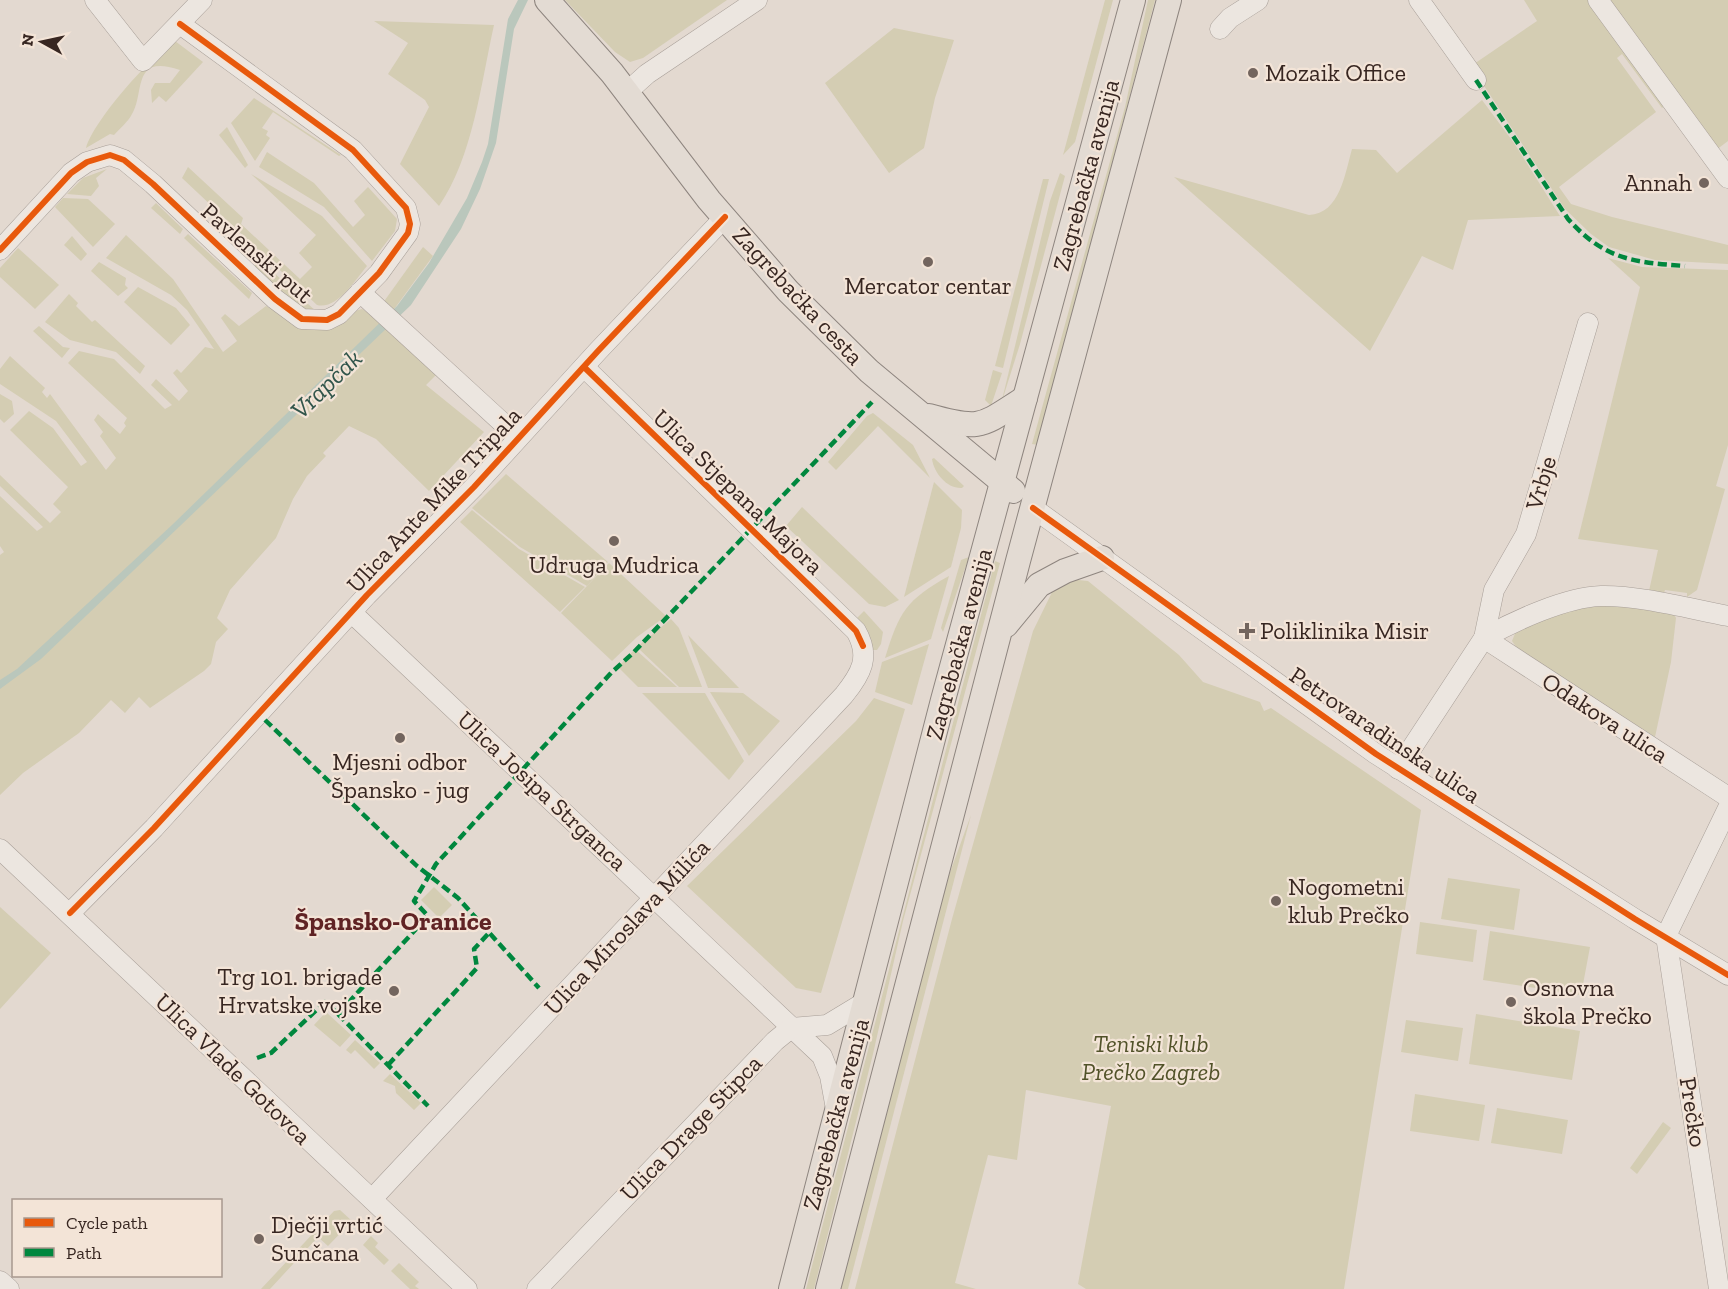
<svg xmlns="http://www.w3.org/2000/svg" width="1728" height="1289" font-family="'Zilla Slab',serif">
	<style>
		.green { fill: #d4cdb3 }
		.water { fill: #bac7bc }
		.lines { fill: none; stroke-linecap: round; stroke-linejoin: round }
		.minor-casing { stroke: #a89f98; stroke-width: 21 }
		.major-casing { stroke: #8e857f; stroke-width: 26 }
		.minor { stroke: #ece6e0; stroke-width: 20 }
		.major { stroke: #e3dbd3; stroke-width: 24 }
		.quiet { stroke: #00873e; stroke-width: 4.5; stroke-dasharray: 9 4.5; stroke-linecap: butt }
		.cycleway-casing { stroke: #f3e4d7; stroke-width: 10 }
		.cycleway { stroke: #e8590c; stroke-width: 6 }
		.poi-dot { fill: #73655e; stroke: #f3e4d7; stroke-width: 2 }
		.labels { text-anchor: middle; stroke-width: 4.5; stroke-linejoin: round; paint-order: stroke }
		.poi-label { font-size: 24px; fill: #372621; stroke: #f3e4d7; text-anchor: start }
		.street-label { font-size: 24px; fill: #372621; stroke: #f3e4d7 }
		.park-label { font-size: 24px; font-style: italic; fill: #515229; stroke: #f3e4d7 }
		.water-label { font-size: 26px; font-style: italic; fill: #31554b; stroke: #f3e4d7 }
		.neighbourhood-label { font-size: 26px; font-weight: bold; fill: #602324; stroke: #f3e4d7 }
	</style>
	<rect width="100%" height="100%" fill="#e3d9d0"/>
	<g class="green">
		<polygon points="565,0 727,0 643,58 630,62 615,52"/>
		<polygon points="1105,0 1113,0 1075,142 1063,155"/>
		<polygon points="1148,0 1155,0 1038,445 1032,444 1125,107"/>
		<polygon points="1524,0 1591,0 1667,104 1662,108 1622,54 1617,58 1656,112 1559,187 1571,204 1612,217 1728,245 1728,264 1655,260 1609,247 1591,234 1565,209 1471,66 1537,21"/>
		<polygon points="1604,0 1728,0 1728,141 1716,150"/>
		<path d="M374,21L494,25C481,83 473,157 439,206L400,164L429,107L425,100L388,74L408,43Z"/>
		<polygon points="894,28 954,40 935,98 924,148 889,173 825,83"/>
		<path d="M175,41L203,62L166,102L159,96L152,103L151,90L155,83H170L180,70C131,53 145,93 132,114C128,122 120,128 114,135L110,134L86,148C94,120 150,57 175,41Z"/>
		<polygon points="254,98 341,155 339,156 273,112 262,128 268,131 266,135 270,138 255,161 231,123"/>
		<path d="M1482,100L1514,143L1560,216L1468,220L1453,270L1422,256L1370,351L1174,177L1309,215C1340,214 1345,173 1352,149L1376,150L1397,173Z"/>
		<polygon points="227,127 248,165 245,168 219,135"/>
		<polygon points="267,152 314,183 353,227 365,215 354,201 368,187 397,219 395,231 372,261 324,207 259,167"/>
		<path d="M188,167L243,218L241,224L300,279L312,267L299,253L316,235L251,174L322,216L367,266C355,280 337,310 317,305L182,178Z"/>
		<polygon points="107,169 96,178 99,186 91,196 67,194 83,178"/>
		<polygon points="1060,173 1065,176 1020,344 1001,404 1050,201"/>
		<polygon points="1043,179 1049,179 1003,368 995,366"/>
		<polygon points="63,198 88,199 115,224 93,247 55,207"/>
		<polygon points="156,203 183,229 180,234 151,208"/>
		<polygon points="188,234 252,293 249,299 184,238"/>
		<polygon points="126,235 173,279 223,352 237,341 221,318 225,314 239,326 266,306 300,326 362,309 374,316 436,375 426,385 484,432 429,491 376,439 349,426 323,453 326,456 307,476 293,499 276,538 230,590 217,618 228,629 216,642 211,664 204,671 150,708 139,697 125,713 111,700 79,733 23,773 0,795 0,555 4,552 0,546 0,496 37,531 43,527 0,486 0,475 50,523 61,512 53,504 68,487 10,430 29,411 53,428 81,466 87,462 56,421 0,384 0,369 10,356 45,388 42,392 47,398 50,394 106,470 116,458 100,436 103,432 94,420 98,414 120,434 126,426 124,423 127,418 68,363 79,351 114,359 165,409 172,405 151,385 156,379 179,401 188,391 173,373 177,369 181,373 205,347 214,349 187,310 171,295 106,258"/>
		<polygon points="72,236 87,254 81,261 64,245"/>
		<polygon points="423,247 433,256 392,312 385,304 385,300"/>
		<polygon points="18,248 59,285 35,309 0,277 0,268"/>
		<polygon points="1608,258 1642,267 1728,270 1728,445 1716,486 1725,489 1697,590 1687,597 1687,593 1665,590 1664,593 1649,591 1658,550 1578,539 1640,287"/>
		<polygon points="260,260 318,313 298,309 253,267"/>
		<polygon points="99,262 126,278 125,285 128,288 118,296 91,271"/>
		<polygon points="138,287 176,308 190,325 171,345 124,302"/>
		<polygon points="69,294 78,303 76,306 92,322 95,320 145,366 140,374 116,352 70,340 45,322"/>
		<polygon points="39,326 63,347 70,348 62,358 33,331"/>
		<polygon points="993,370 1002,373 991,406 985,400"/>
		<polygon points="0,394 12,401 14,414 4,423 0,419"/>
		<polygon points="873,413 913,445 930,478 878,426 836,470 828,462 867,416"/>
		<path d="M934,458L964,486L962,488C947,489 934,473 932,459Z"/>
		<polygon points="506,474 608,562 587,586 520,547 472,508"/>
		<polygon points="934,482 962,510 961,528 951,567 904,597"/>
		<polygon points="802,507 899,600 885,607 869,604 786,526"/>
		<polygon points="472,510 519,549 585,587 560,612 460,522"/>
		<polygon points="969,557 943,632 941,628 961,560"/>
		<polygon points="995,561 1000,563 903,921 873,1054 814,1289 806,1289"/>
		<polygon points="609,563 666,616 637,637 612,661 561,613"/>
		<path d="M949,576L931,639L885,658C899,612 906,600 949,576Z"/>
		<polygon points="1059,578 1088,581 1179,655 1203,682 1260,702 1264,711 1271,708 1421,810 1344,1289 1086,1289 1078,1284 1111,1106 1026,1090 1017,1160 988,1155 955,1283 976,1289 855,1289 952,919 1033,631"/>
		<path d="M1615,605L1674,614L1676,618L1671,662L1655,737L1519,651L1512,641L1516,631C1555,614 1572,607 1615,605Z"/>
		<polygon points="864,611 883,632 881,644 877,650 872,650 855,620"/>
		<polygon points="671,619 679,628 702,687 679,687 637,647"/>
		<polygon points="688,635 739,688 708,688"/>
		<polygon points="929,644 912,705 875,692 882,662"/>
		<polygon points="635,649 677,687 638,687 618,667"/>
		<polygon points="710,692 743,693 780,721 749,756"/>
		<polygon points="642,693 705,693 744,761 729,780"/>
		<polygon points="874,698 905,709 821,993 796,988 687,886 856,721"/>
		<polygon points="971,815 848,1289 839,1289 945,886"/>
		<polygon points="1448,878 1520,889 1514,930 1441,919"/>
		<polygon points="434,887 452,905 439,918 421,900"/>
		<polygon points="0,907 51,953 0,1009"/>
		<polygon points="1420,922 1477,930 1473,962 1416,954"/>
		<polygon points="1490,931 1590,947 1581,995 1483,980"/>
		<polygon points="326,1012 351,1035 340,1047 314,1025"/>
		<polygon points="1476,1014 1580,1031 1572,1080 1469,1064"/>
		<polygon points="1406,1020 1463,1028 1458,1061 1401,1052"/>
		<polygon points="355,1040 380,1063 374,1069 355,1050 351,1054 346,1050"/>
		<polygon points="390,1074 421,1103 414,1110 396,1093 395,1086 383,1081"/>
		<polygon points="1415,1094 1485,1105 1479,1141 1410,1131"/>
		<polygon points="1497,1108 1568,1120 1562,1154 1491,1143"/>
		<polygon points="1663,1122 1671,1128 1637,1174 1630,1168"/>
		<polygon points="340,1210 352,1221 328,1246 318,1237 270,1289 261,1289 334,1211"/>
		<polygon points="371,1236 378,1243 375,1247 389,1260 384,1265 363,1245"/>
		<polygon points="399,1263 419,1282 415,1286 419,1289 410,1289 391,1271"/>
	</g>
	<polygon class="water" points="518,0 528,0 514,29 496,143 480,189 461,229 411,305 41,659 0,689 0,680 17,669 172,525 397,306 429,263 467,198 482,162 488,144 508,19"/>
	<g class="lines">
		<defs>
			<g id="minor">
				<polyline points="95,0 143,61 202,0"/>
				<polyline points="1419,0 1476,80"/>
				<polyline points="1598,0 1728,178"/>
				<polyline points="1220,29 1230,18 1258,0"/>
				<polyline points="627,92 647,74 757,0"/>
				<polyline points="0,250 71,173 87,162 110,155 124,160 153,184 275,299 302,319 327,320 339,314 379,273 408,233 410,224 406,208 353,150 180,24"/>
				<polyline points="360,292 518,437"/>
				<polyline points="1033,508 1376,754 1635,919 1728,975"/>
				<polyline points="352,613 822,1056 830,1076 836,1109"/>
				<polyline points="1484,638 1728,797"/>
				<path d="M1484,638C1514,621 1566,597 1601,596C1638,595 1691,609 1728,616"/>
				<polyline points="1398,769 1484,638 1494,590 1526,534 1588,323"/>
				<polyline points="0,849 467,1289"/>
				<polyline points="70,913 154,828 367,595 474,487 598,351 725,217"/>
				<path d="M372,1199L844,695C861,674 871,657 856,631L584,367"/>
				<polyline points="0,1281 9,1289"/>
				<polyline points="537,1289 775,1041 791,1028 827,1025 865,1002"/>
				<polyline points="1719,1289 1666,936 1728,808"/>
			</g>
			<g id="major">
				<polyline points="547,0 612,73 709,200 788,291 869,371 1013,491"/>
				<path d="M929,416C982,431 981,426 1025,398"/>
				<polyline points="1006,625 1039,585 1065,571 1102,558"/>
				<polyline points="791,1289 943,700 1133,0"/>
				<polyline points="828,1289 1018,561 1169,0"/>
			</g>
		</defs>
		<use href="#minor" class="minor-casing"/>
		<use href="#major" class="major-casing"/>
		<use href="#minor" class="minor"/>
		<use href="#major" class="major"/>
		<g class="quiet">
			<path d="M1476,80L1568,219C1605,260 1633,262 1685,266"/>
			<polyline points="265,720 417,866 458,898 539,988"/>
			<polyline points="338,1014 428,1106"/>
			<polyline points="257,1058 271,1053 325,1002 338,1014 428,916 414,901 436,864 611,673 633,653 872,402"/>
			<polyline points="388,1065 477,968 474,949 489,933"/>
		</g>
		<defs>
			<g id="cycleway">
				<polyline points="0,250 71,173 87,162 110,155 124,160 153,184 275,299 302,319 327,320 339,314 379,273 408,233 410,224 406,208 353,150 180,24"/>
				<polyline points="584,367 847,622 856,631 863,646"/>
				<polyline points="1033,508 1376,754 1635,919 1728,975"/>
				<polyline points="70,913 154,828 367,595 474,487 598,351 725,217"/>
			</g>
		</defs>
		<use href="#cycleway" class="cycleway-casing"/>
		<use href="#cycleway" class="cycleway"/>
	</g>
	<g class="poi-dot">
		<circle cx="1253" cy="73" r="6"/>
		<circle cx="1704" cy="183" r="6"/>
		<circle cx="928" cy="262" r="6"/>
		<circle cx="614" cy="541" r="6"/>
		<path d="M1244 622h6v6h6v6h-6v6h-6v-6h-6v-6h6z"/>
		<circle cx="400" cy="738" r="6"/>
		<circle cx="1276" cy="901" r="6"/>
		<circle cx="394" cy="991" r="6"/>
		<circle cx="1511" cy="1002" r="6"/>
		<circle cx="259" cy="1239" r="6"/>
	</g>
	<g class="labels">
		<g class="poi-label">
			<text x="1265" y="81">Mozaik Office</text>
			<text x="1692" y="191" text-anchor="end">Annah</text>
			<text x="928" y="294" text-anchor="middle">Mercator centar</text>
			<text x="614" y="573" text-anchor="middle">Udruga Mudrica</text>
			<text x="1260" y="639">Poliklinika Misir</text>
			<text x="400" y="770" text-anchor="middle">Mjesni odbor<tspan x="400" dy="28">Špansko - jug</tspan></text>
			<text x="1288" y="895">Nogometni<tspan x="1288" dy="28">klub Prečko</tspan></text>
			<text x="382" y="985" text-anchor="end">Trg 101. brigade<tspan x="382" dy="28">Hrvatske vojske</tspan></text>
			<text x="1523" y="996">Osnovna<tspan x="1523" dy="28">škola Prečko</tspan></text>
			<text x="271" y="1233">Dječji vrtić<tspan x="271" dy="28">Sunčana</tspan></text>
		</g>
		<g class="street-label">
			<text transform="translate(1086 175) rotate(-75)" y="8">Zagrebačka avenija</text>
			<text transform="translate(257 253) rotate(41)" y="8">Pavlenski put</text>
			<text transform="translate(798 296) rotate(47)" y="8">Zagrebačka cesta</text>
			<text transform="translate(1541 483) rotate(-73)" y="8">Vrbje</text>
			<text transform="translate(738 492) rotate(44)" y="8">Ulica Stjepana Majora</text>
			<text transform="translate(434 500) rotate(-47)" y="8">Ulica Ante Mike Tripala</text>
			<text transform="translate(959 644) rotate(-75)" y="8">Zagrebačka avenija</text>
			<text transform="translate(1605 718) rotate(33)" y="8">Odakova ulica</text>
			<text transform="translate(1385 735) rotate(34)" y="8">Petrovaradinska ulica</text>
			<text transform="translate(542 791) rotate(43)" y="8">Ulica Josipa Strganca</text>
			<text transform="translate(627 927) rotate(-47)" y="8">Ulica Miroslava Milića</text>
			<text transform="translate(233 1069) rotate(44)" y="8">Ulica Vlade Gotovca</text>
			<text transform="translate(1693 1112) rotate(81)" y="8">Prečko</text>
			<text transform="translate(836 1114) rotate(-75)" y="8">Zagrebačka avenija</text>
			<text transform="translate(691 1128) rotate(-46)" y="8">Ulica Drage Stipca</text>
		</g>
		<g class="park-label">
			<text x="1151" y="1052">Teniski klub<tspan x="1151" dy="28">Prečko Zagreb</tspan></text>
		</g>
		<g class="water-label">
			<text transform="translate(326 384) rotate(-44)" y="9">Vrapčak</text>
		</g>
		<g class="neighbourhood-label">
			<text x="393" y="930">Špansko-Oranice</text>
		</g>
	</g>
	<rect x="12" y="1199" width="210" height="78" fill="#f3e4d7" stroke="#a8988e" stroke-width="1.5"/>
	<rect x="24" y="1218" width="30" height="9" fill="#e8590c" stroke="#a8988e" stroke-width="1.5"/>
	<text x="66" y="1229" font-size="18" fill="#372621">Cycle path</text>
	<rect x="24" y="1248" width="30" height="9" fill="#00873e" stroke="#a8988e" stroke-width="1.5"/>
	<text x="66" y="1259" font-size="18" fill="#372621">Path</text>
	<g transform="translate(42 42) rotate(278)" stroke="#f3e4d7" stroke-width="4.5" paint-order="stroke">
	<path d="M0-4.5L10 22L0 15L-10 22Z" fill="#372621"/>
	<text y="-9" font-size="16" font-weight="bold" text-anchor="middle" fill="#372621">N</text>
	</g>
</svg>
